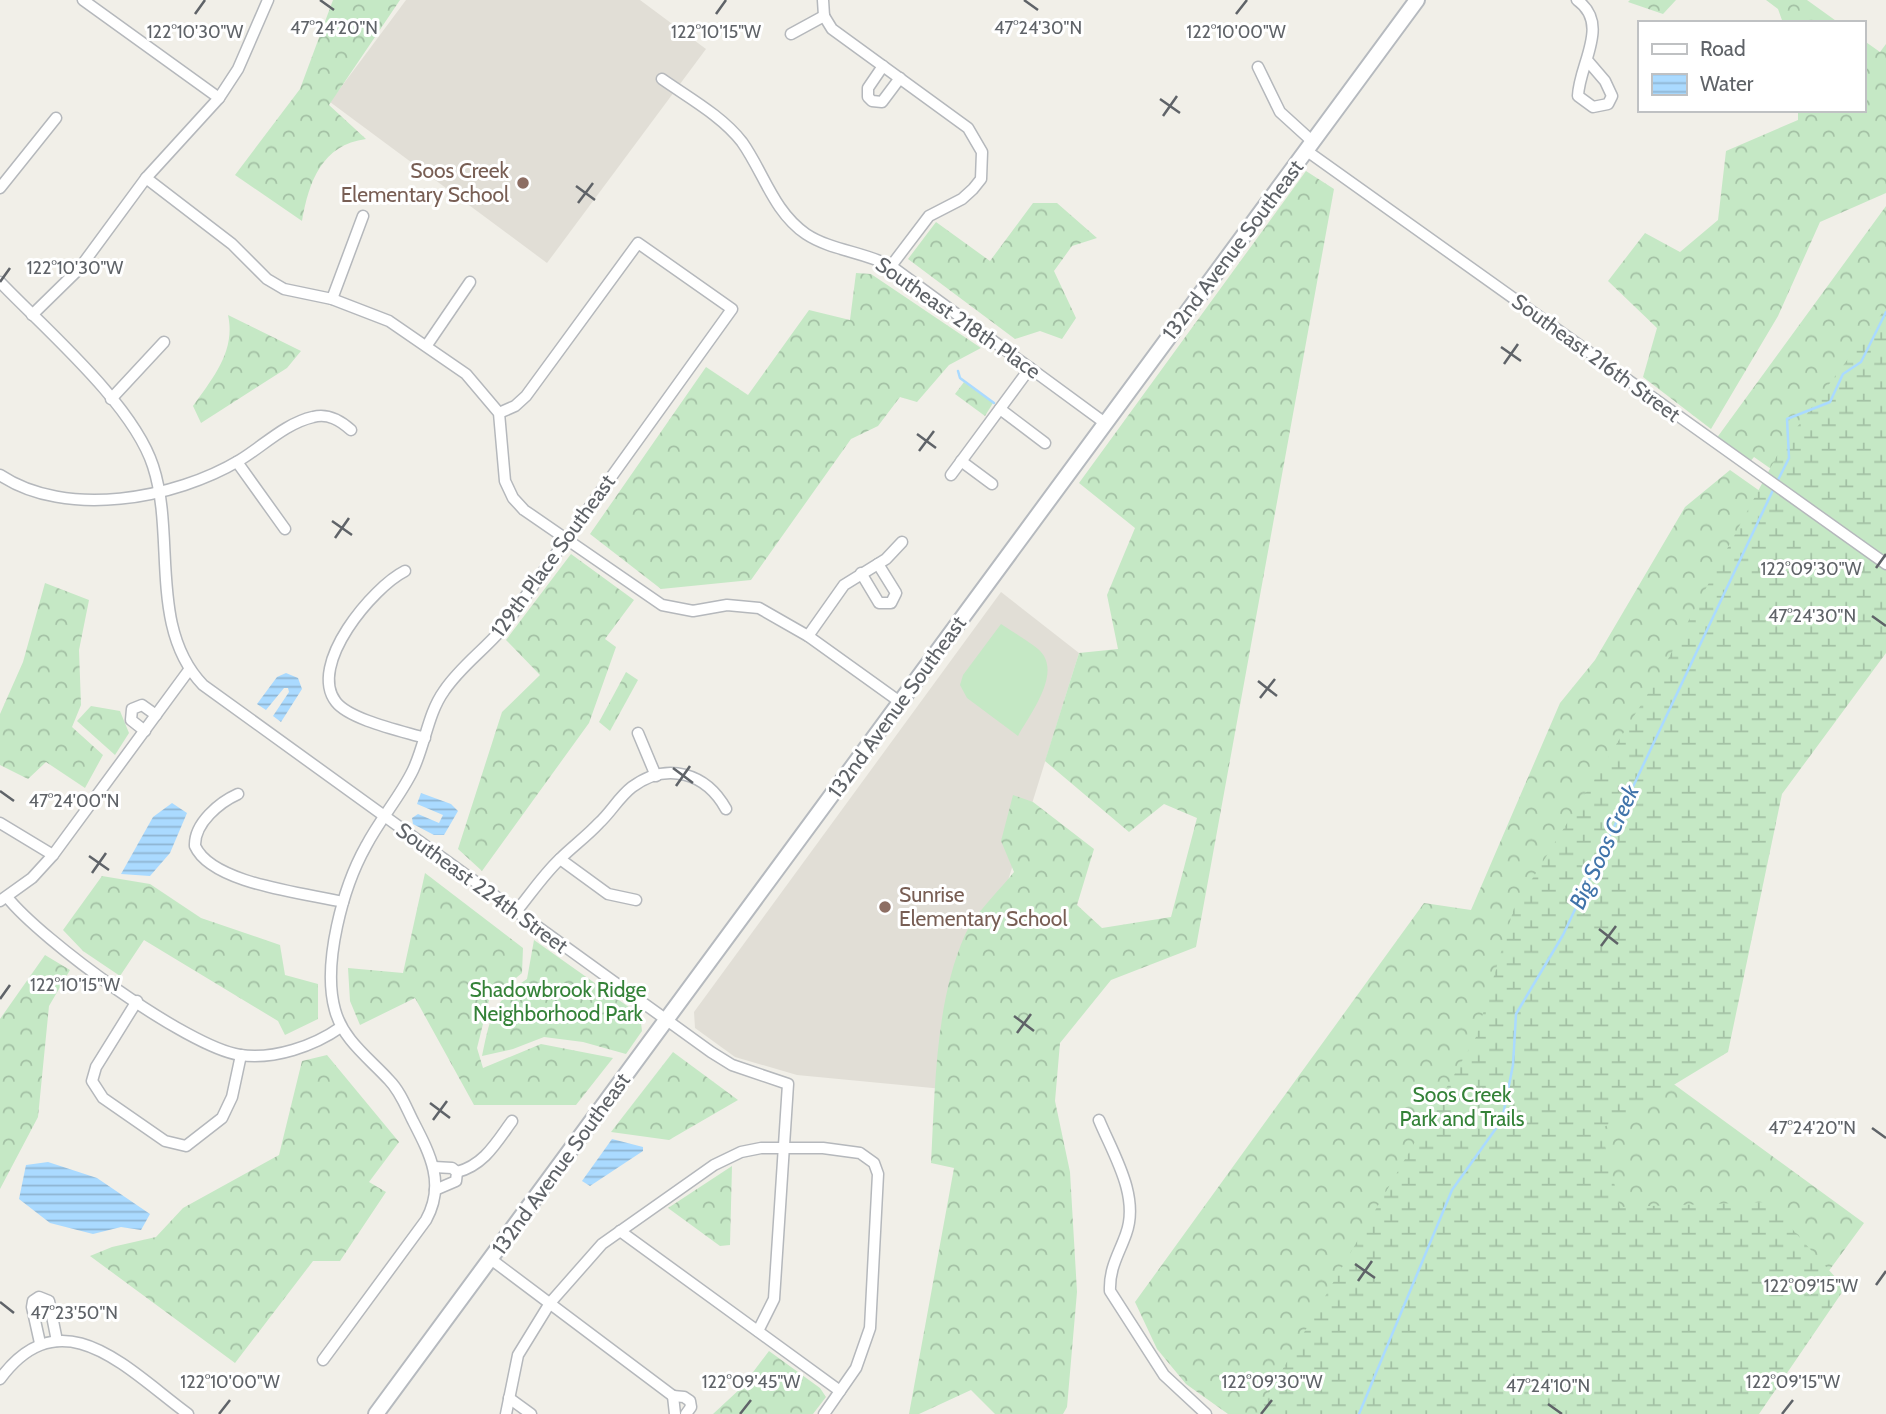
<svg xmlns="http://www.w3.org/2000/svg" width="1886" height="1414" font-family="Cabin,sans-serif">
	<style>
		.education { fill: #e1ded6 }
		.green { fill: #c5e8c5 }
		.forest { fill: url(#forest-crowns) }
		.wetland { fill: url(#wetland-marsh) }
		.water { fill: url(#water-rules) }
		.lines { fill: none; stroke-linecap: round; stroke-linejoin: round }
		.stream { stroke: #aadaff; stroke-width: 2.5 }
		.minor-casing { stroke: #b5b8bc; stroke-width: 13 }
		.secondary-casing { stroke: #b6babf; stroke-width: 18 }
		.minor { stroke: #fff; stroke-width: 10 }
		.secondary { stroke: #fff; stroke-width: 14 }
		.ticks { fill: none; stroke: #5f6368; stroke-width: 2.5 }
		.education-dot { fill: #8d6e63; stroke: #fff; stroke-width: 2.5 }
		.labels { text-anchor: middle; stroke-width: 6; stroke-linejoin: round; paint-order: stroke }
		.education-label { font-size: 21px; fill: #785e54; stroke: #fff; text-anchor: end }
		.street-label { font-size: 21px; fill: #5f6368; stroke: #fff }
		.park-label { font-size: 21px; fill: #348238; stroke: #fff }
		.water-label { font-size: 23px; font-style: italic; fill: #4174aa; stroke: #fff }
		.ticks-label { font-size: 18px; text-anchor: middle; fill: #5f6368; stroke: #fff; stroke-width: 6; stroke-linejoin: round; paint-order: stroke }
	</style>
	<defs>
		<pattern id="forest-crowns" width="20" height="18" patternUnits="userSpaceOnUse" patternTransform="scale(1.75)"><rect width="20" height="18" fill="#c5e8c5"/><path d="M2 6a3 3 0 1 1 6 0M12 15a3 3 0 1 1 6 0" fill="none" stroke="#a3c0a4"/></pattern>
		<pattern id="wetland-marsh" width="20" height="14" patternUnits="userSpaceOnUse" patternTransform="scale(1.75)"><rect width="20" height="14" fill="#c5e8c5"/><path d="M1 5h8M5 5V1M11 12h8M15 12V8" fill="none" stroke="#a3c0a4"/></pattern>
		<pattern id="water-rules" width="6" height="5" patternUnits="userSpaceOnUse" patternTransform="scale(1.75)"><rect width="6" height="5" fill="#aadaff"/><path d="M0 2.5h6" fill="none" stroke="#8eb4d2"/></pattern>
	</defs>
	<rect width="100%" height="100%" fill="#f1efe8"/>
	<g class="education">
		<polygon points="406,0 640,0 706,49 547,263 330,102"/>
		<polygon points="1001,592 1079,653 943,1089 797,1075 735,1057 695,1028 694,1012"/>
	</g>
	<path class="green" d="M1001,624C1013,632 1027,640 1038,649C1064,671 1030,714 1018,736L967,698L960,685L963,675Z"/>
	<g class="forest">
		<path d="M333,0H400L329,105L366,139C322,145 309,181 302,221L235,175L300,89Z"/>
		<polygon points="1630,0 1676,0 1663,14 1628,2"/>
		<polygon points="1766,0 1807,0 1839,23 1783,23 1778,9"/>
		<polygon points="1863,40 1880,52 1886,44 1886,193 1820,222 1778,316 1711,429 1643,377 1657,328 1608,281 1645,233 1680,252 1718,220 1726,151 1798,120 1798,110 1863,110"/>
		<path d="M1306,171L1334,189L1196,947L1111,980L1060,1043L1055,1101L1070,1172L1077,1292L1067,1407L1063,1414H995L971,1390L919,1414H909L954,1168L931,1163C935,1091 935,1002 965,935C975,913 999,891 1014,872L1001,841L1013,795L1033,802L1094,849L1077,905L1102,928L1171,917L1197,818L1164,804L1129,832L1045,761L1079,653L1118,649L1107,595L1135,528L1079,483Z"/>
		<polygon points="1033,203 1057,203 1097,238 1072,246 1054,271 1076,318 1062,339 1040,331 1015,339 908,259 936,222 990,261"/>
		<polygon points="1886,206 1886,416 1822,505 1754,457 1749,463 1716,439"/>
		<polygon points="856,273 871,274 981,348 949,365 917,402 900,397 878,426 851,439 751,580 661,589 590,534 706,367 748,395 809,310 850,320"/>
		<path d="M228,315L301,351L287,368L201,423L193,406C213,378 236,351 228,315Z"/>
		<polygon points="964,382 993,403 985,416 955,394"/>
		<polygon points="1730,470 1821,534 1586,1020 1864,1223 1729,1407 1439,1414 1228,1414 1186,1384 1157,1349 1135,1302 1424,903 1471,910 1560,703 1595,660 1685,507"/>
		<polygon points="571,554 634,600 605,639 616,647 589,723 482,871 458,849 502,712 540,675 506,640"/>
		<polygon points="45,583 89,600 79,650 81,705 72,727 103,755 85,788 46,762 28,779 0,765 0,714 23,662"/>
		<polygon points="626,672 638,680 610,731 599,722"/>
		<polygon points="91,706 120,711 129,733 115,755 77,721"/>
		<polygon points="425,873 523,948 522,973 489,1000 477,1048 483,1068 541,1044 613,1058 576,1105 474,1105 415,998 360,1025 350,1001 348,968 403,973"/>
		<polygon points="102,876 150,884 201,918 280,945 285,975 318,984 318,1019 285,1035 278,1021 144,940 120,976 83,951 63,930"/>
		<path d="M534,940L640,1015L642,1031L626,1054L583,1042L544,1037L513,1049L482,1056C490,1017 493,1001 527,979Z"/>
		<polygon points="45,955 70,970 49,1006 38,1117 0,1189 0,1019"/>
		<polygon points="673,1052 738,1100 669,1140 611,1132"/>
		<polygon points="327,1055 399,1142 369,1182 386,1192 340,1261 313,1261 235,1363 90,1256 112,1247 156,1237 183,1208 279,1155 302,1061"/>
		<polygon points="732,1166 730,1245 720,1246 668,1208"/>
		<polygon points="769,1351 820,1388 826,1397 813,1414 713,1414 741,1388"/>
	</g>
	<polygon class="wetland" points="1886,308 1886,653 1782,794 1728,1052 1601,1129 1620,1207 1768,1202 1845,1288 1759,1414 1268,1414 1263,1403 1476,1037 1514,908 1659,676 1780,450"/>
	<g class="water">
		<polygon points="286,673 298,678 302,689 281,722 273,716 289,692 288,688 284,688 266,710 257,704 277,677"/>
		<polygon points="421,793 451,804 458,811 444,835 434,835 413,824 412,818 418,814 439,823 443,815 417,804"/>
		<polygon points="172,803 187,813 170,853 150,876 121,874 153,817"/>
		<polygon points="612,1139 643,1147 643,1151 590,1186 582,1181"/>
		<polygon points="48,1162 97,1178 150,1214 141,1230 121,1227 93,1234 50,1223 19,1199 26,1165"/>
	</g>
	<g class="lines">
		<g class="stream">
			<polyline points="958,371 960,378 994,403"/>
			<polyline points="1777,482 1789,458 1787,419 1830,402 1843,374 1861,362 1886,312"/>
			<polyline points="1359,1414 1452,1190 1502,1120 1513,1065 1516,1014 1563,935 1774,488"/>
		</g>
		<defs>
			<g id="minor">
				<polyline points="83,0 219,98"/>
				<polyline points="823,0 824,16"/>
				<path d="M1577,0C1611,24 1579,64 1578,96L1593,107L1608,104L1612,96L1605,81L1587,60"/>
				<polyline points="824,16 832,29 968,128 982,152 981,179 973,189 962,199 929,216 891,266"/>
				<polyline points="791,34 824,16"/>
				<polyline points="883,66 868,88 868,97 872,101 882,102 900,78"/>
				<polyline points="1258,67 1280,112 1313,142"/>
				<path d="M662,79C689,98 722,116 742,142C764,173 773,211 806,234C830,250 864,252 891,266L1105,423"/>
				<polyline points="1307,151 1886,564"/>
				<polyline points="146,178 232,244 267,279 284,289 332,299 389,321 466,374 499,413 505,481 513,498 524,510 662,605 693,611 727,605 759,608 808,636 900,702"/>
				<polyline points="0,188 56,118"/>
				<path d="M0,282C46,330 133,404 153,466C176,536 148,628 203,685L711,1052L732,1065L788,1084L774,1299L758,1331"/>
				<polyline points="332,299 363,216"/>
				<polyline points="32,315 79,269 146,178 219,98 238,69 268,0"/>
				<polyline points="427,345 470,282"/>
				<polyline points="111,399 164,342"/>
				<polyline points="1000,409 1045,443"/>
				<polyline points="961,461 992,484"/>
				<polyline points="237,462 285,529"/>
				<path d="M0,475C66,519 175,499 240,460C263,446 286,423 313,417C328,413 340,420 351,430"/>
				<polyline points="951,475 1030,368"/>
				<path d="M405,571C373,587 307,665 336,702C350,720 402,731 425,738"/>
				<polyline points="861,573 879,603 891,603 896,593 878,564"/>
				<polyline points="808,636 844,585 886,559 902,542"/>
				<polyline points="145,731 131,720 132,709 142,705 156,715"/>
				<polyline points="638,733 656,776"/>
				<path d="M238,794C220,802 194,823 195,846C212,884 305,893 343,902"/>
				<polyline points="0,823 53,855"/>
				<polyline points="560,859 608,894 636,900"/>
				<path d="M7,897C41,940 187,1047 240,1055C274,1060 314,1046 341,1027"/>
				<polyline points="0,901 32,878 53,855 189,670"/>
				<path d="M515,913C530,895 543,875 560,859C572,847 587,836 599,823C611,812 619,797 632,787C667,761 706,773 726,809"/>
				<polyline points="137,1001 96,1067 92,1081 103,1098 165,1141 186,1146 222,1118 232,1097 241,1055"/>
				<path d="M1099,1120C1113,1154 1140,1196 1126,1234C1119,1254 1109,1268 1110,1291L1164,1375L1206,1414"/>
				<polyline points="434,1167 452,1168 457,1172 456,1181 435,1190"/>
				<path d="M457,1172C484,1165 496,1143 512,1121"/>
				<polyline points="620,1231 840,1391"/>
				<polyline points="492,1260 673,1396"/>
				<polyline points="40,1343 32,1307 33,1301 39,1297 49,1301 57,1341"/>
				<path d="M323,1360L426,1220C446,1184 430,1154 413,1121C406,1107 400,1091 389,1080C369,1058 343,1040 335,1010C322,964 343,887 366,846C380,819 400,797 413,770C425,745 428,713 444,691C460,667 483,651 502,629L732,309L638,243L526,396L515,406L499,413"/>
				<path d="M0,1379C62,1295 128,1370 188,1414"/>
				<polyline points="673,1396 684,1397 690,1401 691,1407 686,1414"/>
				<polyline points="673,1396 675,1414"/>
				<polyline points="509,1398 531,1414"/>
				<polyline points="506,1414 518,1355 550,1303 602,1244 714,1165 741,1152 761,1148 823,1148 860,1153 874,1163 878,1174 870,1328 856,1368 824,1414"/>
			</g>
			<polyline id="secondary" points="376,1414 1417,0"/>
		</defs>
		<use href="#minor" class="minor-casing"/>
		<use href="#secondary" class="secondary-casing"/>
		<use href="#minor" class="minor"/>
		<use href="#secondary" class="secondary"/>
	</g>
	<path class="ticks" d="M320,0L334,10M1024,0L1038,10M195,14L205,0M716,14L726,0M1236,14L1247,0M1160,99L1180,113M1163,116L1177,96M576,186L595,200M578,203L593,183M0,282L10,268M1501,347L1521,361M1504,364L1518,344M917,434L936,448M919,451L934,431M332,521L352,535M335,538L349,518M1876,568L1886,554M1872,616L1886,626M1258,681L1277,696M1260,698L1275,679M673,768L693,783M676,786L690,766M0,791L14,801M89,856L109,870M92,873L106,853M1599,929L1618,944M1601,946L1616,926M0,999L10,985M1014,1016L1034,1031M1017,1033L1031,1014M430,1103L450,1118M433,1120L447,1101M1872,1128L1886,1138M1355,1264L1375,1278M1358,1281L1372,1261M1876,1285L1886,1271M0,1302L14,1313M1548,1404L1562,1414M219,1414L230,1400M740,1414L751,1400M1261,1414L1272,1400M1782,1414L1793,1400"/>
	<g class="education-dot">
		<circle cx="523" cy="183" r="7"/>
		<circle cx="885" cy="907" r="7"/>
	</g>
	<g class="labels">
		<g class="education-label">
			<text x="509" y="178">Soos Creek<tspan x="509" dy="24">Elementary School</tspan></text>
			<text x="899" y="902" text-anchor="start">Sunrise<tspan x="899" dy="24">Elementary School</tspan></text>
		</g>
		<g class="street-label">
			<text transform="translate(1233 250) rotate(-53)" y="7">132nd Avenue Southeast</text>
			<text transform="translate(958 318) rotate(35)" y="7">Southeast 218th Place</text>
			<text transform="translate(1596 358) rotate(36)" y="7">Southeast 216th Street</text>
			<text transform="translate(553 556) rotate(-54)" y="7">129th Place Southeast</text>
			<text transform="translate(897 707) rotate(-54)" y="7">132nd Avenue Southeast</text>
			<text transform="translate(482 888) rotate(36)" y="7">Southeast 224th Street</text>
			<text transform="translate(561 1164) rotate(-54)" y="7">132nd Avenue Southeast</text>
		</g>
		<g class="park-label">
			<text x="558" y="997">Shadowbrook Ridge<tspan x="558" dy="24">Neighborhood Park</tspan></text>
			<text x="1462" y="1102">Soos Creek<tspan x="1462" dy="24">Park and Trails</tspan></text>
		</g>
		<g class="water-label">
			<text transform="translate(1604 847) rotate(-65)" y="8">Big Soos Creek</text>
		</g>
	</g>
	<g class="ticks-label">
		<text x="334" y="34">47°24'20"N</text>
		<text x="1038" y="34">47°24'30"N</text>
		<text x="195" y="38">122°10'30"W</text>
		<text x="716" y="38">122°10'15"W</text>
		<text x="1236" y="38">122°10'00"W</text>
		<text x="75" y="274">122°10'30"W</text>
		<text x="1811" y="575">122°09'30"W</text>
		<text x="1812" y="622">47°24'30"N</text>
		<text x="74" y="807">47°24'00"N</text>
		<text x="75" y="991">122°10'15"W</text>
		<text x="1812" y="1134">47°24'20"N</text>
		<text x="1811" y="1292">122°09'15"W</text>
		<text x="74" y="1319">47°23'50"N</text>
		<text x="230" y="1388">122°10'00"W</text>
		<text x="751" y="1388">122°09'45"W</text>
		<text x="1272" y="1388">122°09'30"W</text>
		<text x="1793" y="1388">122°09'15"W</text>
		<text x="1548" y="1392">47°24'10"N</text>
	</g>
	<rect x="1638" y="21" width="228" height="91" fill="#ffffff" stroke="#bfc1c3" stroke-width="2"/>
	<rect x="1652" y="44" width="35" height="10" fill="#ffffff" stroke="#bfc1c3" stroke-width="2"/>
	<text x="1700" y="56" font-size="21" fill="#5f6368">Road</text>
	<rect x="1652" y="74" width="35" height="21" fill="url(#water-rules)" stroke="#bfc1c3" stroke-width="2"/>
	<text x="1700" y="91" font-size="21" fill="#5f6368">Water</text>
</svg>
